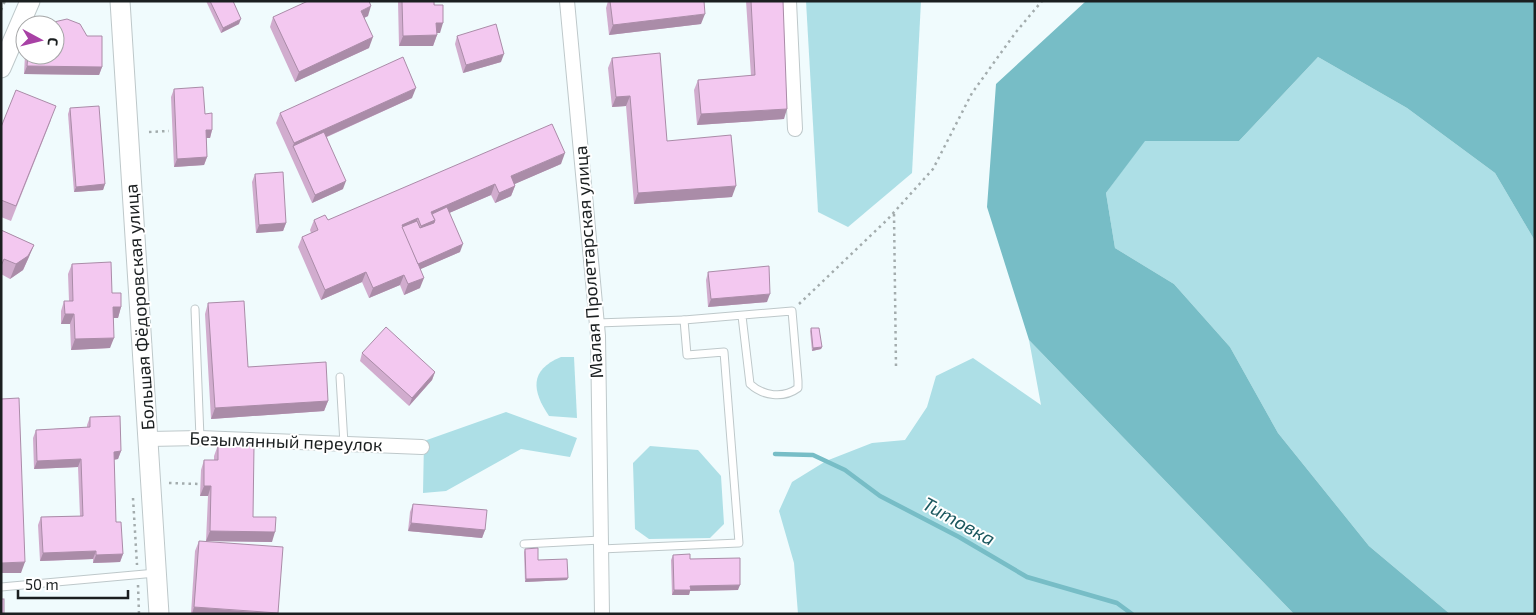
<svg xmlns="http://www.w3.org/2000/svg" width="1536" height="615" font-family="'Exo 2',sans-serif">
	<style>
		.green { fill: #addfe6 }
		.water { fill: #77bdc6 }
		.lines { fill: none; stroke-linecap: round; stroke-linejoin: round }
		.stream { stroke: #77bdc6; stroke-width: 4.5 }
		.lane-casing { stroke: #bec8ca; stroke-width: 9 }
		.street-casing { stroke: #bec8ca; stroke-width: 16 }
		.secondary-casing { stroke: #bec8ca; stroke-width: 21 }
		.path { stroke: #a3acad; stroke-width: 2.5; stroke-dasharray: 2.5 4; stroke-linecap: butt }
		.lane { stroke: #fff; stroke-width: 7 }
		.street { stroke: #fff; stroke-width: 14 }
		.secondary { stroke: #fff; stroke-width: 19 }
		.wall { fill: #d1acce }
		.shaded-wall { fill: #aa8ca8 }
		.building { fill: #f3c8f0; stroke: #aa8ca8 }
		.labels { text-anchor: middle; stroke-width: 4; stroke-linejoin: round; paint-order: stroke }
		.street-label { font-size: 18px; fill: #1b1f20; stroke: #fff }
		.water-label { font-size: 19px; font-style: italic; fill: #1c585f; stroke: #fff }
	</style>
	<rect width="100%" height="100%" fill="#f0fbfd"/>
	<g class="green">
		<polygon points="806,1 921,1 912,173 848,227 818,212"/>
		<polygon points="1318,57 1407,108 1495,173 1535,241 1535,614 1450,614 1369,546 1278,433 1230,347 1174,284 1115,248 1106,193 1144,141 1239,141"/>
		<polygon points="1029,340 1294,614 798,614 794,563 779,511 792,482 826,461 872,443 905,440 927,407 936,376 973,358 1041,405"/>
		<path d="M561,357H574L577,418L549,416C532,391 529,370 561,357Z"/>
		<polygon points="506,412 577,438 570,457 521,449 446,491 423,493 424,441"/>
		<polygon points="650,446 698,450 721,476 724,524 710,538 649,539 635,529 633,463"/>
	</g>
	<polygon class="water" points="1086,1 1535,1 1535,241 1495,173 1407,108 1318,57 1239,141 1145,141 1106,193 1115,248 1174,284 1230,347 1278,433 1369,546 1450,614 1294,614 1029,340 987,207 996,84"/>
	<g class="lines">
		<polyline class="stream" points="775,454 813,455 845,470 880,496 959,537 1027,577 1117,603 1132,614"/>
		<defs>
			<g id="lane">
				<polyline points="195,309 200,438"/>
				<path d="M684,320L792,311L798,381V388C783,399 763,396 750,384L742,316"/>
				<polyline points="597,323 684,320 687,355 724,352 739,543 601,549"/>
				<polyline points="340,377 344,444"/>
				<polyline points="524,544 601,540"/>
				<polyline points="1,587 156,573"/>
			</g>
			<g id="street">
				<polyline points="567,1 598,336 602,614"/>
				<polyline points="789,1 795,129"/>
				<polyline points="149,439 200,438 422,447"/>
			</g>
			<g id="secondary">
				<polyline points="120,1 159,614"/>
				<polyline points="1,68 30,1"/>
			</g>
		</defs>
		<use href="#lane" class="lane-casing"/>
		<use href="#street" class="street-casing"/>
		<use href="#secondary" class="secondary-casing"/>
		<g class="path">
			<polyline points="1,10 5,1"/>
			<polyline points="149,132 169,131"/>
			<polyline points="894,214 896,367"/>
			<polyline points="799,304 887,220 933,169 972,93 1016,32 1042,1"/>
			<polyline points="169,483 200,484"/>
			<polyline points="133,498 137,565"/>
			<polyline points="138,585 139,614"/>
		</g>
		<use href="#lane" class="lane"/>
		<use href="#street" class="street"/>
		<use href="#secondary" class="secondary"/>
	</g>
	<g class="wall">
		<polygon points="206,1 233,1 239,24 221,33"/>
		<polygon points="398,1 440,1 439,2 434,2 440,33 436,33 437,35 433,46 399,46"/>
		<polygon points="608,1 610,1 701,24 609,35 606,8"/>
		<polygon points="746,1 783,1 784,119 697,125 694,90 698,80 751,76"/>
		<polygon points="368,16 364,18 369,48 295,82 270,27 273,17"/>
		<polygon points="457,36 501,62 463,73 455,44"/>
		<polygon points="25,55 55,55 102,67 99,75 24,74"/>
		<polygon points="612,58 667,141 732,197 634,204 626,106 612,107 608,68"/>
		<polygon points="174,89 205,114 212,130 210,138 206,138 207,157 204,165 174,167 171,97"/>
		<polygon points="412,98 327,137 343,189 312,203 276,123 280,113"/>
		<polygon points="70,108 105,184 103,190 74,192 68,114"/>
		<polygon points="51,120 11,221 1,217 1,127"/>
		<polygon points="561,164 514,184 515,186 511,196 495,203 491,195 449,213 460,252 420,269 420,288 404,295 400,285 369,298 362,282 321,300 298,247 302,237 311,233 310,230 314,220 328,220"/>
		<polygon points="255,174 286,223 283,231 256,233 252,182"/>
		<polygon points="1,230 34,245 28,259 23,270 10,279 1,274"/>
		<polygon points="72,264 112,293 121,307 118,318 113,318 110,348 71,350 70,324 61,324 61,311 64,301 69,301 68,274"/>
		<polygon points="708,272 767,302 708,307 706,280"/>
		<polygon points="208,303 248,367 328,401 324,411 211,419 205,314"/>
		<polygon points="811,328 822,347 821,349 812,351 810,331"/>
		<polygon points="362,353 435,372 432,380 409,406 360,361"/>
		<polygon points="90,417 121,451 118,459 114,460 116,522 123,554 120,562 93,563 93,559 40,561 38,525 41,517 80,516 78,467 34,469 33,438 36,430 87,427 87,425"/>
		<polygon points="218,445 253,517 272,542 206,541 208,496 200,496 201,470 204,460 214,460 214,456"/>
		<polygon points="413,504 485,530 482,538 408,531 410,512"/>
		<polygon points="199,541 278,614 191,614 195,551"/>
		<polygon points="525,549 538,560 567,580 525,582 524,552"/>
		<polygon points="673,555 690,559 738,590 690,591 689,595 672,595 671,560"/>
	</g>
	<g class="shaded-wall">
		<polygon points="371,6 368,16 357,21 361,11"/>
		<polygon points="705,14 701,24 609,35 613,25"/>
		<polygon points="241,19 239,24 221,33 223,28"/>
		<polygon points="436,23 443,23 440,33 433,33"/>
		<polygon points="437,35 433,46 399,46 403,36"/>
		<polygon points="373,37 369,48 295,82 299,72"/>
		<polygon points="504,54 501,62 463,73 466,65"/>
		<polygon points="27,66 102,67 99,75 24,74"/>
		<polygon points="416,88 412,98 295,151 293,146 290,154 294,143"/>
		<polygon points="630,96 626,106 612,107 616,97"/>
		<polygon points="787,109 784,119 697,125 701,114"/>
		<polygon points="206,130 212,130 210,138 203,138"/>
		<polygon points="565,153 561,164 508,187 511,176"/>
		<polygon points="207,157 204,165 174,167 177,159"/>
		<polygon points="346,181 343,189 312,203 315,195"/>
		<polygon points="105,184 103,190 74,192 76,187"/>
		<polygon points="495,184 491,195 433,220 431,212"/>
		<polygon points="515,186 511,196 495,203 499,193"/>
		<polygon points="736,186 732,197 634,204 638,193"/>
		<polygon points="418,218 414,229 403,233 402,225"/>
		<polygon points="435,220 431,231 417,236 421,226"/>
		<polygon points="286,223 283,231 256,233 259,225"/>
		<polygon points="463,244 460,252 414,272 416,264"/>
		<polygon points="34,245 28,259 23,270 10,279 16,264"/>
		<polygon points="366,272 362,282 321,300 325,290"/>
		<polygon points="404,275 400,285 369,298 373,288"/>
		<polygon points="424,278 420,288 404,295 408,284"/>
		<polygon points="770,294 767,302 708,307 711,299"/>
		<polygon points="113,307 121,307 118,318 109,318"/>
		<polygon points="65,314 74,314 70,324 61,324"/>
		<polygon points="114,338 110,348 71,350 75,339"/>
		<polygon points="822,347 821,349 812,351 813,348"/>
		<polygon points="435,372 432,380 409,406 412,398"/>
		<polygon points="328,401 324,411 211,419 215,408"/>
		<polygon points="121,451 118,459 111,460 114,452"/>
		<polygon points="81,459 78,467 34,469 37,461"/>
		<polygon points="204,486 211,486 208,496 200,496"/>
		<polygon points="411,523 485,530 482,538 408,531"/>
		<polygon points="210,531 275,532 272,542 206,541"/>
		<polygon points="96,551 93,559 40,561 43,553"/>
		<polygon points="123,554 120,562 93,563 96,555"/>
		<polygon points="25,562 21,573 1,573 1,563"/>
		<polygon points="568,578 567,580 525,582 526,579"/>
		<polygon points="740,585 738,590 690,591 689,595 672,595 674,590 690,586"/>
		<polygon points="194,607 278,614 192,614"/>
	</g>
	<g class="building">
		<polygon points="210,1 233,1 241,19 223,28"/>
		<polygon points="308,1 369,1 371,6 361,11 373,37 299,72 273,17"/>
		<polygon points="402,1 434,1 434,5 443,5 443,23 436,23 437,35 403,36"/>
		<polygon points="610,1 704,1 705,14 613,25"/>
		<polygon points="751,1 783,1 787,109 701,114 698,80 755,75"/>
		<polygon points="67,19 80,24 87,36 102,36 102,67 27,66 28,55 55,55 55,25 52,25 54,22"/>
		<polygon points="496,24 504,54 466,65 457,36"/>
		<polygon points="660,53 667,141 731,135 736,186 638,193 630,96 616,97 612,58"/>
		<polygon points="403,57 416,88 294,143 280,113"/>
		<polygon points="203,87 205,114 212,113 212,130 206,130 207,157 177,159 174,89"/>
		<polygon points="16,90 56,106 16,206 1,200 1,127"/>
		<polygon points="99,106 105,184 76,187 70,108"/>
		<polygon points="552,124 565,153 511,176 515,186 499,193 495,184 431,212 435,220 421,226 418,218 402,225 424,278 408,284 404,275 373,288 366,272 325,290 302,237 318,230 314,220 325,215 328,220"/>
		<polygon points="324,132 346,181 315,195 293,146"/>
		<polygon points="283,172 286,223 259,225 255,174"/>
		<polygon points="447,207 463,244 418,264 402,227 417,221 420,228 434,223 435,220 432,214"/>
		<polygon points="1,230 34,245 28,256 16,264 4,259 1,266"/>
		<polygon points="111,262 112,293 121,293 121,307 113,307 114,338 75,339 74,314 65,314 64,301 73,301 72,264"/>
		<polygon points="769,266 770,294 711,299 708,272"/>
		<polygon points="244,301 248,367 326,362 328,401 215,408 208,303"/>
		<polygon points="386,327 435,372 412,398 362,353"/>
		<polygon points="811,328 819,328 822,347 813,348"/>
		<polygon points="19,398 25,562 1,563 1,399"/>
		<polygon points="120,416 121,451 114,452 116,522 121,522 123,554 96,555 96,551 43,553 41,517 83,516 81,459 37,461 36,430 90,427 90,417"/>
		<polygon points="218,445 254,446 253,517 276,517 275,532 210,531 211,486 204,486 204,460 218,460"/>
		<polygon points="413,504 487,510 485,530 411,523"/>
		<polygon points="199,541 283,547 278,613 194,607"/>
		<polygon points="538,548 538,560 567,559 568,578 526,579 525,549"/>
		<polygon points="690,554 690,559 740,558 740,585 690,586 691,590 674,590 673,555"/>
		<rect x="1" y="599" width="3" height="15"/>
	</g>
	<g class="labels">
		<g class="street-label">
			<text transform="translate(589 262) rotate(-94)" y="6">Малая Пролетарская улица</text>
			<text transform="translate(140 307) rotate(-94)" y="6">Большая Фёдоровская улица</text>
			<text transform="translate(286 442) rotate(2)" y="6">Безымянный переулок</text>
		</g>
		<g class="water-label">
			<text transform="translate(959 521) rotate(29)" y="7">Титовка</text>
		</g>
	</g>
	<rect width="1536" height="615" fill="none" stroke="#1b1f20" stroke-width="5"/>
	<g transform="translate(40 40) rotate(97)"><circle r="24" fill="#ffffff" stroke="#a4a5a6"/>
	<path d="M0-4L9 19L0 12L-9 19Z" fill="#a841a5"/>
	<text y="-8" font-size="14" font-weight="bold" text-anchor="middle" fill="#1b1f20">С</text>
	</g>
	<path d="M18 590v8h110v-8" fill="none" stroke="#1b1f20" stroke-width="2.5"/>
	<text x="25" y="590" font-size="15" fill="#1b1f20" stroke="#ffffff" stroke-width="4" paint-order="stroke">50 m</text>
</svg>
